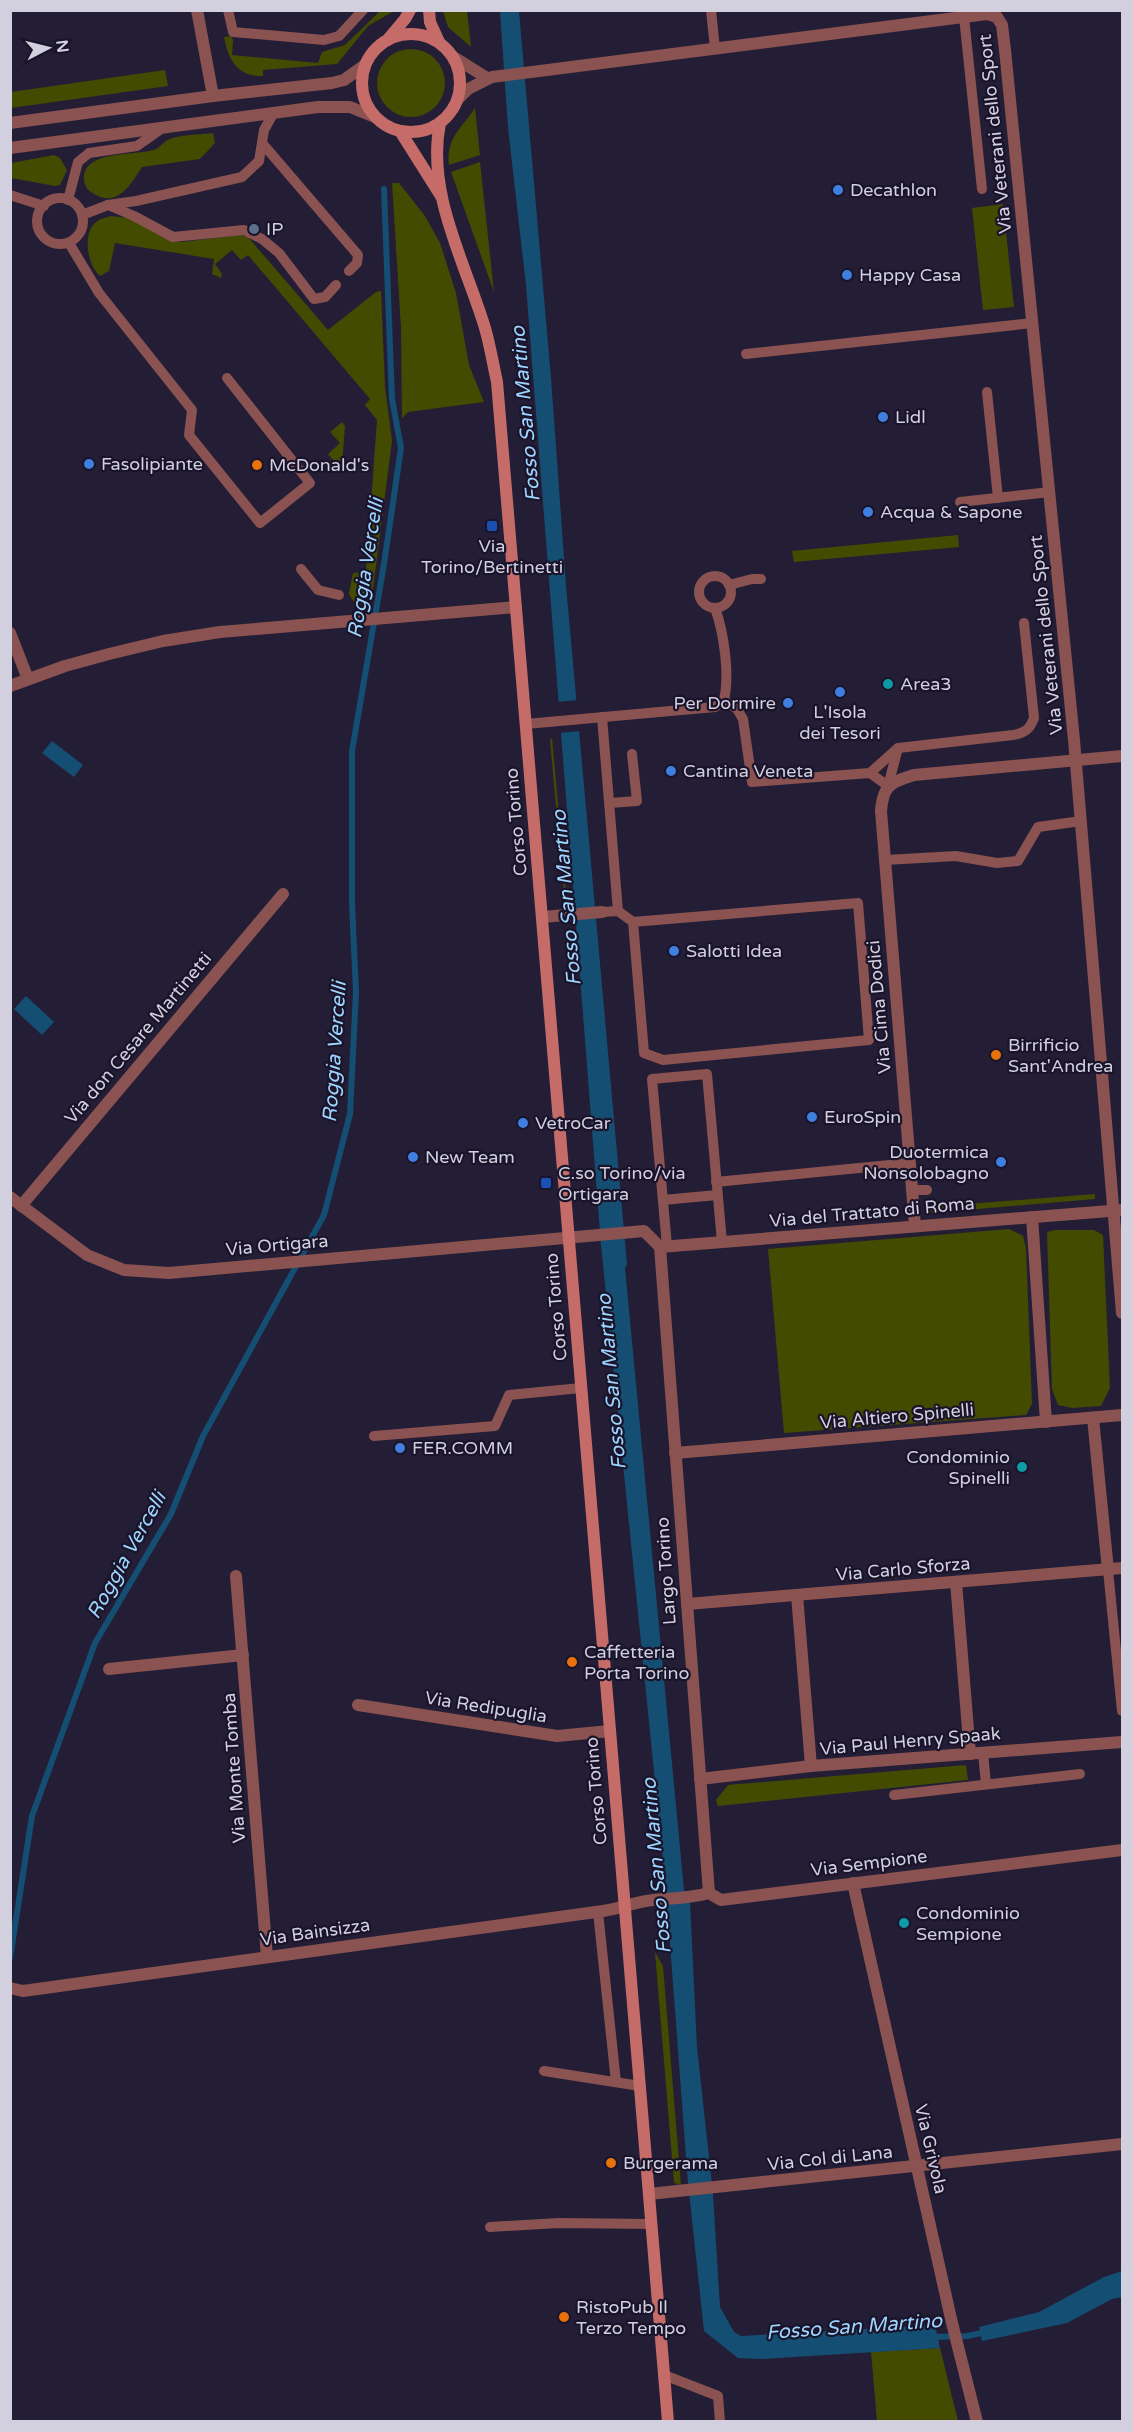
<svg xmlns="http://www.w3.org/2000/svg" width="1133" height="2432" font-family="'Varela Round',sans-serif">
	<style>
		.green { fill: #434b00 }
		.water { fill: #144e73 }
		.pier { fill: #231e35 }
		.lines { fill: none; stroke-linecap: round; stroke-linejoin: round }
		.stream { stroke: #144e73; stroke-width: 6 }
		.lane { stroke: #8a5250; stroke-width: 10 }
		.street { stroke: #8a5250; stroke-width: 12 }
		.secondary { stroke: #c56c69; stroke-width: 12 }
		.shop-dot { fill: #3f7fe0; stroke: #1a142b; stroke-width: 2 }
		.service-dot { fill: #5c6f8a; stroke: #1a142b; stroke-width: 2 }
		.food-dot { fill: #e8710a; stroke: #1a142b; stroke-width: 2 }
		.transit-dot { fill: #1a4fb4; stroke: #1a142b; stroke-width: 2 }
		.culture-dot { fill: #0f9aa8; stroke: #1a142b; stroke-width: 2 }
		.labels { text-anchor: middle; stroke-width: 4.5; stroke-linejoin: round; paint-order: stroke }
		.street-label { font-size: 18px; fill: #d2cfdf; stroke: #1a142b }
		.poi-label { font-size: 18px; fill: #d2cfdf; stroke: #1a142b; text-anchor: start }
		.water-label { font-size: 20px; font-style: italic; fill: #9dd4fe; stroke: #1a142b }
	</style>
	<rect width="100%" height="100%" fill="#231e35"/>
	<g class="green">
		<path d="M380,11H394L368,26L337,64L263,70V76C237,77 228,59 224,37L231,36L233,40L232,55L318,63L322,52L345,45Z"/>
		<polygon points="443,11 467,11 471,47 448,27"/>
		<circle cx="411" cy="83" r="34"/>
		<polygon points="165,70 168,86 11,108 11,92"/>
		<path d="M475,108L480,155L449,165C446,138 461,129 475,108Z"/>
		<path d="M213,133L215,143L200,159L142,167C131,184 118,208 94,194C88,191 85,187 84,180C82,150 133,156 153,150C159,149 162,143 168,140C179,134 200,135 213,133Z"/>
		<polygon points="54,155 60,158 67,170 60,185 55,186 11,178 11,163"/>
		<polygon points="480,162 494,292 451,172"/>
		<polygon points="392,183 399,183 425,216 440,243 456,293 469,365 484,402 408,412 402,418 401,328"/>
		<polygon points="1003,204 1014,307 983,310 972,208"/>
		<path d="M111,216L129,218L171,241L182,242L240,235L248,237L328,330L376,292L381,291L385,387L392,441L371,604L364,605L353,601L349,594L353,573L366,572L377,420L365,405L370,399L248,255L241,260L232,250L215,264L222,274L221,278L212,274L214,259L115,243L109,271L100,276C88,266 83,237 93,225C98,219 104,218 111,216Z"/>
		<polygon points="342,422 345,426 342,466 339,467 328,454 340,443 330,432"/>
		<polygon points="958,535 959,547 794,562 792,551"/>
		<polygon points="552,738 567,904 565,904 550,740"/>
		<polygon points="1095,1194 1095,1199 932,1213 928,1207"/>
		<polygon points="1009,1229 1023,1236 1026,1248 1032,1404 1026,1415 784,1433 768,1249"/>
		<polygon points="1055,1230 1094,1230 1103,1235 1110,1388 1101,1406 1072,1408 1058,1405 1052,1389 1047,1232"/>
		<polygon points="966,1765 968,1780 718,1806 716,1800 728,1785"/>
		<polygon points="655,1952 663,1966 681,2185 674,2183"/>
		<polygon points="940,2348 958,2421 877,2421 871,2352"/>
	</g>
	<g class="water">
		<polygon points="500,11 519,11 551,378 566,585 627,1264 625,1268 684,1890 690,1902 697,2047 713,2194 720,2307 734,2332 741,2336 935,2325 940,2348 762,2359 738,2358 704,2331 688,2183 666,1891 601,1245 526,285 508,128"/>
		<polygon points="52,741 83,765 74,777 42,753"/>
		<polygon points="26,996 54,1022 42,1035 14,1009"/>
		<polygon points="1122,2271 1122,2297 1112,2299 1067,2323 982,2341 979,2327 1039,2312 1104,2277"/>
	</g>
	<polygon class="pier" points="579,700 582,731 557,733 555,702"/>
	<g class="lines">
		<g class="stream">
			<polyline points="10,1958 32,1816 95,1643 171,1514 203,1436 324,1215 350,1114 356,992 352,903 352,751 384,564 401,448 392,399 384,189"/>
			<polyline points="932,2337 967,2336 987,2332"/>
		</g>
		<g class="lane">
			<polyline points="228,10 233,32 324,40 339,36 363,10"/>
			<polyline points="711,10 715,49"/>
			<polyline points="964,17 982,189"/>
			<polyline points="262,143 358,255 357,263 349,271"/>
			<polyline points="10,195 44,206"/>
			<circle cx="60" cy="221" r="23"/>
			<polyline points="68,200 78,162 89,153 137,146 164,127"/>
			<polyline points="108,205 134,216 173,237 244,230 262,239 279,253 314,299 325,297 336,285"/>
			<polyline points="82,215 108,205 136,201 242,177 259,161 264,130 274,112"/>
			<polyline points="69,243 99,293 192,410 189,435 260,523 310,483 227,378"/>
			<polyline points="746,354 1033,323"/>
			<polyline points="987,392 998,498"/>
			<polyline points="960,502 1050,492"/>
			<polyline points="301,569 318,590 339,595"/>
			<circle cx="715" cy="592" r="16"/>
			<polyline points="729,585 752,579 761,579"/>
			<path d="M724,700L737,709L743,719L752,782L870,773L898,748L1013,735C1025,733 1030,729 1034,718L1024,623"/>
			<polyline points="602,717 618,911"/>
			<path d="M526,724L715,707L724,700C730,675 724,633 715,608"/>
			<polyline points="870,773 888,786 898,748"/>
			<polyline points="610,803 637,801 632,754"/>
			<polyline points="885,860 956,856 997,863 1018,861 1038,827 1081,821"/>
			<polyline points="602,912 618,911 633,922 644,1053 663,1060 869,1040 858,903 633,922"/>
			<polyline points="716,1182 910,1163"/>
			<polyline points="912,1190 927,1190"/>
			<polyline points="663,1200 717,1195"/>
			<polyline points="667,1246 652,1079 707,1074 722,1242"/>
			<polyline points="374,1436 495,1426 509,1395 581,1388"/>
			<polyline points="1108,1570 1122,1711"/>
			<polyline points="983,1753 986,1784"/>
			<polyline points="894,1795 1080,1774"/>
			<polyline points="598,1912 616,2082"/>
			<polyline points="544,2071 640,2086"/>
			<polyline points="490,2227 558,2223 652,2224"/>
			<polyline points="664,2375 718,2396 720,2422"/>
		</g>
		<g class="street">
			<polyline points="197,10 213,96"/>
			<polyline points="452,56 487,78"/>
			<polyline points="458,99 468,89 492,77 987,14 997,17 1002,25 1005,50 1074,740 1122,1313"/>
			<polyline points="10,123 213,96 332,83 344,80 365,65"/>
			<polyline points="10,148 318,107 350,107 375,117"/>
			<polyline points="10,633 28,679"/>
			<polyline points="10,686 65,666 109,654 163,641 220,632 516,607"/>
			<polyline points="542,917 602,912"/>
			<polyline points="10,1197 87,1255 124,1270 169,1273 644,1231 660,1247 1122,1210"/>
			<polyline points="21,1206 283,894"/>
			<polyline points="1032,1217 1046,1422"/>
			<path d="M915,1226L881,811C883,785 891,782 914,775L1122,756"/>
			<polyline points="660,1247 709,1893"/>
			<polyline points="1093,1418 1108,1570"/>
			<polyline points="675,1453 1122,1415"/>
			<polyline points="236,1576 267,1957"/>
			<polyline points="956,1582 970,1754"/>
			<polyline points="797,1595 811,1766"/>
			<polyline points="687,1604 1122,1568"/>
			<polyline points="109,1669 243,1655"/>
			<polyline points="358,1705 557,1736 610,1731"/>
			<polyline points="700,1779 811,1766 1122,1742"/>
			<polyline points="853,1883 952,2323 977,2422"/>
			<path d="M10,1988L23,1991L603,1911C618,1909 633,1903 646,1901C668,1898 687,1899 709,1893L721,1900L1122,1850"/>
			<polyline points="649,2194 1122,2144"/>
		</g>
		<g class="secondary">
			<polyline points="429,10 430,22 439,42"/>
			<circle cx="411" cy="83" r="49"/>
			<polyline points="389,38 405,19 410,10"/>
			<path d="M440,123C426,193 465,262 485,328C490,345 493,364 497,382L668,2422"/>
			<polyline points="400,131 441,196"/>
		</g>
	</g>
	<g class="shop-dot">
		<circle cx="838" cy="190" r="6"/>
		<circle cx="847" cy="275" r="6"/>
		<circle cx="883" cy="417" r="6"/>
		<circle cx="89" cy="464" r="6"/>
		<circle cx="868" cy="512" r="6"/>
		<circle cx="840" cy="692" r="6"/>
		<circle cx="788" cy="703" r="6"/>
		<circle cx="671" cy="771" r="6"/>
		<circle cx="674" cy="951" r="6"/>
		<circle cx="812" cy="1117" r="6"/>
		<circle cx="523" cy="1123" r="6"/>
		<circle cx="413" cy="1157" r="6"/>
		<circle cx="1001" cy="1162" r="6"/>
		<circle cx="400" cy="1448" r="6"/>
	</g>
	<circle class="service-dot" cx="254" cy="229" r="6"/>
	<g class="food-dot">
		<circle cx="257" cy="465" r="6"/>
		<circle cx="996" cy="1055" r="6"/>
		<circle cx="572" cy="1662" r="6"/>
		<circle cx="611" cy="2163" r="6"/>
		<circle cx="564" cy="2317" r="6"/>
	</g>
	<g class="transit-dot">
		<rect x="486" y="520" width="12" height="12" rx="3"/>
		<rect x="540" y="1177" width="12" height="12" rx="3"/>
	</g>
	<g class="culture-dot">
		<circle cx="888" cy="684" r="6"/>
		<circle cx="1022" cy="1467" r="6"/>
		<circle cx="904" cy="1923" r="6"/>
	</g>
	<g class="labels">
		<g class="street-label">
			<text transform="translate(995 134) rotate(-96)" y="6">Via Veterani dello Sport</text>
			<text transform="translate(1046 635) rotate(-96)" y="6">Via Veterani dello Sport</text>
			<text transform="translate(516 822) rotate(-95)" y="6">Corso Torino</text>
			<text transform="translate(879 1007) rotate(-95)" y="6">Via Cima Dodici</text>
			<text transform="translate(138 1038) rotate(-50)" y="6">Via don Cesare Martinetti</text>
			<text transform="translate(872 1212) rotate(-5)" y="6">Via del Trattato di Roma</text>
			<text transform="translate(277 1245) rotate(-5)" y="6">Via Ortigara</text>
			<text transform="translate(556 1307) rotate(-95)" y="6">Corso Torino</text>
			<text transform="translate(897 1416) rotate(-5)" y="6">Via Altiero Spinelli</text>
			<text transform="translate(903 1569) rotate(-5)" y="6">Via Carlo Sforza</text>
			<text transform="translate(666 1571) rotate(-94)" y="6">Largo Torino</text>
			<text transform="translate(486 1707) rotate(9)" y="6">Via Redipuglia</text>
			<text transform="translate(910 1741) rotate(-5)" y="6">Via Paul Henry Spaak</text>
			<text transform="translate(234 1768) rotate(-94)" y="6">Via Monte Tomba</text>
			<text transform="translate(596 1791) rotate(-95)" y="6">Corso Torino</text>
			<text transform="translate(869 1863) rotate(-7)" y="6">Via Sempione</text>
			<text transform="translate(315 1932) rotate(-8)" y="6">Via Bainsizza</text>
			<text transform="translate(931 2149) rotate(77)" y="6">Via Grivola</text>
			<text transform="translate(830 2158) rotate(-6)" y="6">Via Col di Lana</text>
		</g>
		<g class="poi-label">
			<text x="850" y="196">Decathlon</text>
			<text x="266" y="235">IP</text>
			<text x="859" y="281">Happy Casa</text>
			<text x="895" y="423">Lidl</text>
			<text x="101" y="470">Fasolipiante</text>
			<text x="269" y="471">McDonald's</text>
			<text x="880" y="518">Acqua &amp; Sapone</text>
			<text x="492" y="552" text-anchor="middle">Via<tspan x="492" dy="21">Torino/Bertinetti</tspan></text>
			<text x="900" y="690">Area3</text>
			<text x="776" y="709" text-anchor="end">Per Dormire</text>
			<text x="840" y="718" text-anchor="middle">L'Isola<tspan x="840" dy="21">dei Tesori</tspan></text>
			<text x="683" y="777">Cantina Veneta</text>
			<text x="686" y="957">Salotti Idea</text>
			<text x="1008" y="1051">Birrificio<tspan x="1008" dy="21">Sant'Andrea</tspan></text>
			<text x="824" y="1123">EuroSpin</text>
			<text x="535" y="1129">VetroCar</text>
			<text x="989" y="1158" text-anchor="end">Duotermica<tspan x="989" dy="21">Nonsolobagno</tspan></text>
			<text x="425" y="1163">New Team</text>
			<text x="558" y="1179">C.so Torino/via<tspan x="558" dy="21">Ortigara</tspan></text>
			<text x="412" y="1454">FER.COMM</text>
			<text x="1010" y="1463" text-anchor="end">Condominio<tspan x="1010" dy="21">Spinelli</tspan></text>
			<text x="584" y="1658">Caffetteria<tspan x="584" dy="21">Porta Torino</tspan></text>
			<text x="916" y="1919">Condominio<tspan x="916" dy="21">Sempione</tspan></text>
			<text x="623" y="2169">Burgerama</text>
			<text x="576" y="2313">RistoPub Il<tspan x="576" dy="21">Terzo Tempo</tspan></text>
		</g>
		<g class="water-label">
			<text transform="translate(525 414) rotate(-95)" y="7">Fosso San Martino</text>
			<text transform="translate(365 568) rotate(-81)" y="7">Roggia Vercelli</text>
			<text transform="translate(566 898) rotate(-95)" y="7">Fosso San Martino</text>
			<text transform="translate(334 1052) rotate(-86)" y="7">Roggia Vercelli</text>
			<text transform="translate(611 1382) rotate(-95)" y="7">Fosso San Martino</text>
			<text transform="translate(126 1555) rotate(-61)" y="7">Roggia Vercelli</text>
			<text transform="translate(656 1866) rotate(-95)" y="7">Fosso San Martino</text>
			<text transform="translate(854 2326) rotate(-4)" y="7">Fosso San Martino</text>
		</g>
	</g>
	<rect width="1133" height="2432" fill="none" stroke="#d2cfdf" stroke-width="24"/>
	<g transform="translate(48 48) rotate(83)" stroke="#1a142b" stroke-width="4.5" paint-order="stroke">
	<path d="M0-4.5L10 22L0 15L-10 22Z" fill="#d2cfdf"/>
	<text y="-9" font-size="16" font-weight="bold" text-anchor="middle" fill="#d2cfdf">N</text>
	</g>
</svg>
